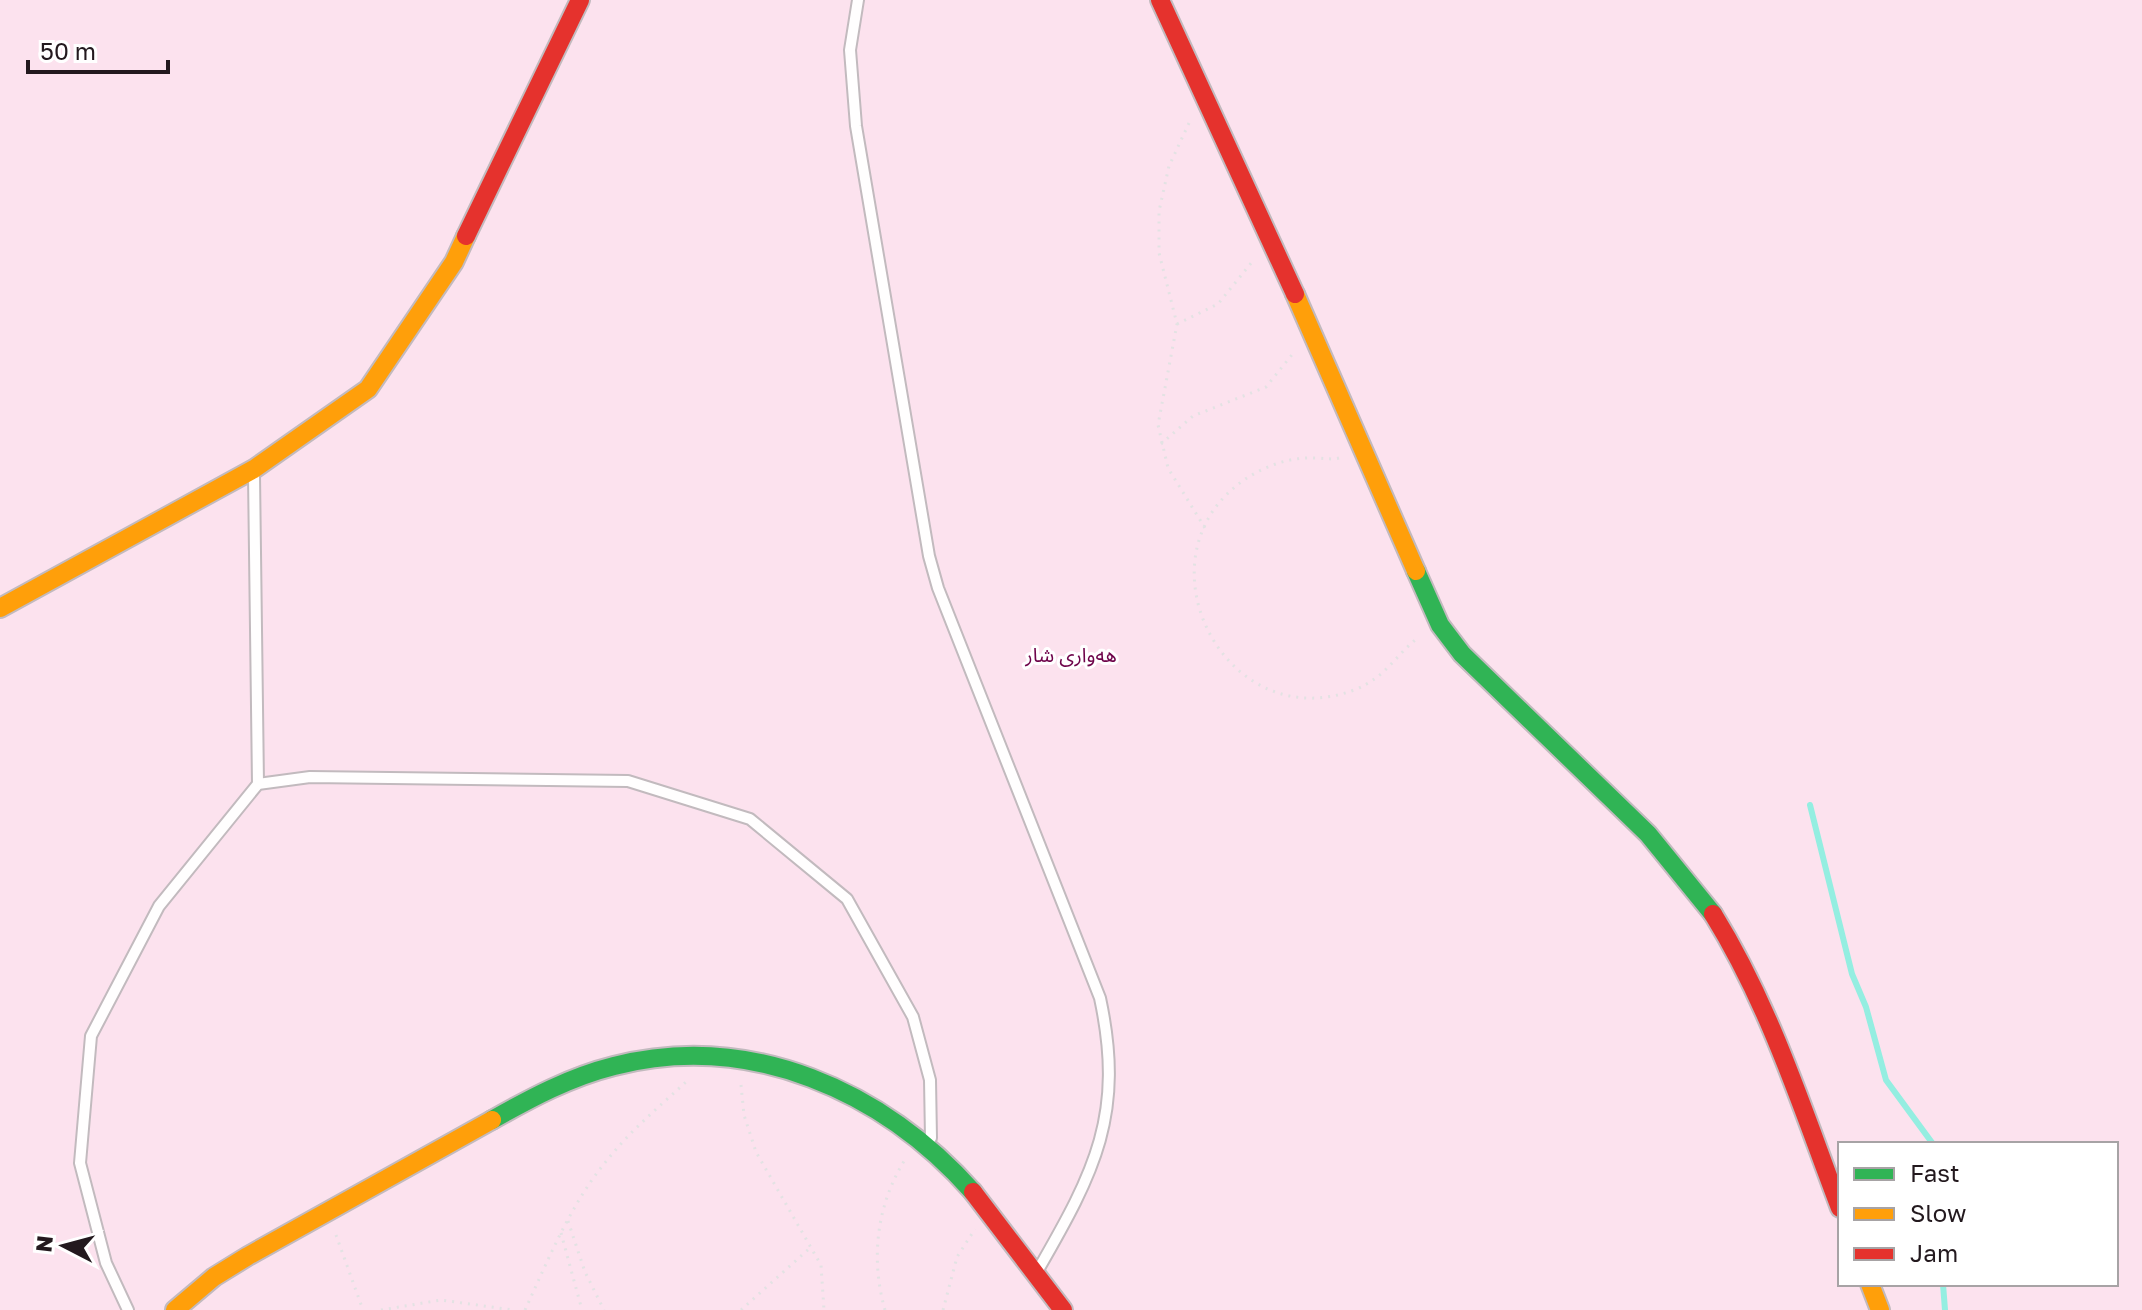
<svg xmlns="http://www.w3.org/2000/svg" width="2142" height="1310" font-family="'Golos Text','Noto Sans Arabic',sans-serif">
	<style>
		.green { fill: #fce2ee; fill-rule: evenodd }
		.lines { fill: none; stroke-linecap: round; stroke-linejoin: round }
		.stream { stroke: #94eee1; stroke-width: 6 }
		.lane-casing { stroke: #c2babe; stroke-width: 14 }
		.fast-casing { stroke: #c2babe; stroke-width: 22 }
		.slow-casing { stroke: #c2babe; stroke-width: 22 }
		.jam-casing { stroke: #c2babe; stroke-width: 22 }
		.path { stroke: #e3e2e3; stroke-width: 3; stroke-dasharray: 2 6; stroke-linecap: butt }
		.lane { stroke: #fffefe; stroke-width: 10 }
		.fast { stroke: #30b455; stroke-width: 18 }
		.slow { stroke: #ff9f0a; stroke-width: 18 }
		.jam { stroke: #e5322d; stroke-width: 18 }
		.labels { text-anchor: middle; stroke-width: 6; stroke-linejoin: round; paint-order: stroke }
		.park-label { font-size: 20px; fill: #6e034a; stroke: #fff }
	</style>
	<rect width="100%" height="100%" fill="#fcf8fa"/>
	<path class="green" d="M0,0H2142V1310H0ZM1840,1144H2116V1284H1840Z"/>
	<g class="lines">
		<g class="stream">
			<polyline points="1810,805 1852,974 1866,1007 1886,1080 1933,1144"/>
			<polyline points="1943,1284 1945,1310"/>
		</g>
		<defs>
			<g id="lane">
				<path d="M858,0L850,50L856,126L929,556L938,588L1100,998C1125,1114 1095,1171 1038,1270"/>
				<polyline points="254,475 258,784"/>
				<polyline points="128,1310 106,1263 80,1163 91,1036 159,906 258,784 310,777 628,781 750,819 847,899 913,1017 930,1080 931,1138"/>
			</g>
			<g id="fast">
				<polyline points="1416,571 1440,625 1462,654 1648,834 1713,914"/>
				<path d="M492,1120C531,1098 570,1077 614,1066C750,1031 884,1091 973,1192"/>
			</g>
			<g id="slow">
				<polyline points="1295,294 1416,571"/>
				<polyline points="0,608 254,469 368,389 454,262 466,236"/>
				<polyline points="1870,1284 1880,1310"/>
				<polyline points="175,1310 214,1277 248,1256 492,1120"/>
			</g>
			<g id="jam">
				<polyline points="1160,0 1295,294"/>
				<polyline points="466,236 580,0"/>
				<path d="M1713,914C1770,1006 1802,1108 1840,1208"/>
				<polyline points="973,1192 1063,1310"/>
			</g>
		</defs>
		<use href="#lane" class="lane-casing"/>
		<use href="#fast" class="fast-casing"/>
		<use href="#slow" class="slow-casing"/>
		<use href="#jam" class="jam-casing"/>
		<g class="path">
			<polyline points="1189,123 1169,166 1159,211 1159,253 1177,324 1158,425 1168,468 1205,528"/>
			<polyline points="1177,324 1218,304 1252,262"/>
			<polyline points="1161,444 1193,416 1266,387 1295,351"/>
			<path d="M1339,458C1331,460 1324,458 1315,458C1291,457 1267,465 1247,478C1131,554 1224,739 1354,690C1387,677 1395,655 1419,637"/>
			<polyline points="741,1085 744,1115 756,1152 821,1265 824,1310"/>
			<polyline points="568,1221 585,1272 604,1310"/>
			<polyline points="561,1233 582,1310"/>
			<polyline points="336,1235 363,1310"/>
			<polyline points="381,1310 441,1300 513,1310"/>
			<path d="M525,1310C549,1258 571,1203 608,1159C631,1130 660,1106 687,1081"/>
			<polyline points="741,1310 811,1247"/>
			<path d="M885,1310C870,1258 877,1203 906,1158"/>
			<polyline points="943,1310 957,1257 975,1229"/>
		</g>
		<use href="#lane" class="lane"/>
		<use href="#fast" class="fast"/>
		<use href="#slow" class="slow"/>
		<use href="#jam" class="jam"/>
	</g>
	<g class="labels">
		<g class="park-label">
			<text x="1071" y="662">هەواری شار</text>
		</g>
	</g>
	<rect x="1838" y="1142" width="280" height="144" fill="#ffffff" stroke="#a7a3a5" stroke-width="2"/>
	<rect x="1854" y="1168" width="40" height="12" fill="#30b455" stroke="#a7a3a5" stroke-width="2"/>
	<text x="1910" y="1182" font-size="24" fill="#23191e">Fast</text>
	<rect x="1854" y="1208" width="40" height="12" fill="#ff9f0a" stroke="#a7a3a5" stroke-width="2"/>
	<text x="1910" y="1222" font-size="24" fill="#23191e">Slow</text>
	<rect x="1854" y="1248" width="40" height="12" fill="#e5322d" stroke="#a7a3a5" stroke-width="2"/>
	<text x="1910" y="1262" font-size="24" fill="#23191e">Jam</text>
	<g transform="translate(64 1246) rotate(276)" stroke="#ffffff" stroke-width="6" paint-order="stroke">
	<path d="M0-6L14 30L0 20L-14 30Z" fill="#23191e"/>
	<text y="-12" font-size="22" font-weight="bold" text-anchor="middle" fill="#23191e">N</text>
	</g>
	<path d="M28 60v12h140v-12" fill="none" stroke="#23191e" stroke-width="4"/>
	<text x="40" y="60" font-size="24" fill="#23191e" stroke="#ffffff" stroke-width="6" paint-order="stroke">50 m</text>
</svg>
